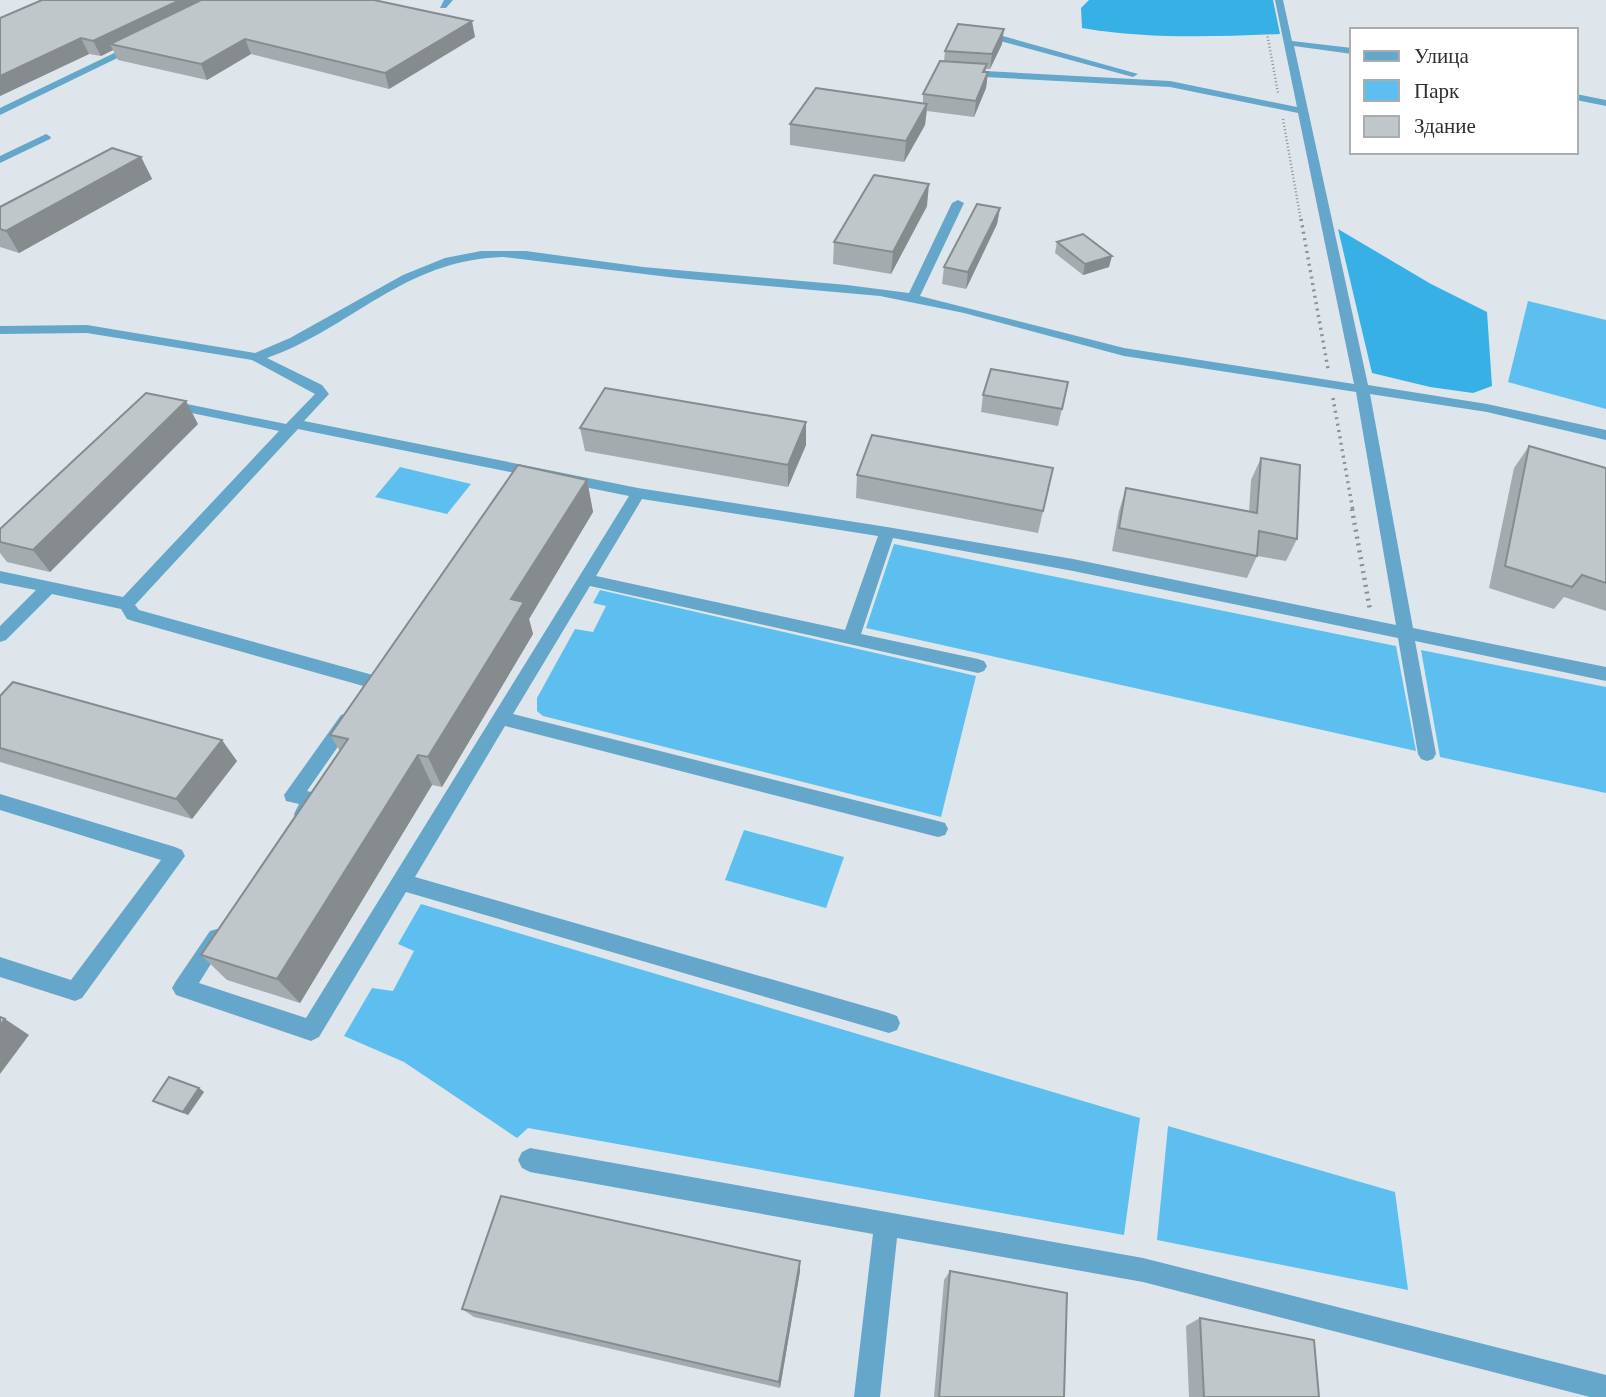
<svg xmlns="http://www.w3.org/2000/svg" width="1606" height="1397" font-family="'Crimson Pro',serif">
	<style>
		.green { fill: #5dbfef }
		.forest { fill: #37b0e6 }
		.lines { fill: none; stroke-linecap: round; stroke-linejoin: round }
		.path-far2 { stroke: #8b9194; stroke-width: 2.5; stroke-dasharray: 1 2.5; stroke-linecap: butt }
		.path-far1 { stroke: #8b9194; stroke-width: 3.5; stroke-dasharray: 2 4.5; stroke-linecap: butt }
		.path { stroke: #8b9194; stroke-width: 4.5; stroke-dasharray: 2 5; stroke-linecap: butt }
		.minor { fill: #64a7ca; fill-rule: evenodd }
		.wall { fill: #a4abaf }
		.shaded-wall { fill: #868b8e }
		.building { fill: #bfc7cb; stroke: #868b8e; stroke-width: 2 }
	</style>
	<rect width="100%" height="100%" fill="#dee6eb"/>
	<g class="green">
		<polygon points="1528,301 1606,320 1606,409 1508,382"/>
		<polygon points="400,467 471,484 447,514 375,497"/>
		<polygon points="894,544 1396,646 1416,751 866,628"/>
		<polygon points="600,590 976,676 941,817 543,716 537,711 537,698 575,629 593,632 606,606 593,603"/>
		<polygon points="1421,650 1606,687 1606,793 1440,757"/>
		<polygon points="744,830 844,857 826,908 725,880"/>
		<polygon points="421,904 1140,1118 1124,1235 528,1128 517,1138 404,1062 344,1036 372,988 393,991 414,951 398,944"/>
		<polygon points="1168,1126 1395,1192 1408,1290 1157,1240"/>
	</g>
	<g class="forest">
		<path d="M1089,0H1273L1280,34C1213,37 1147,39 1082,28L1081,8Z"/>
		<polygon points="1338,229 1431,284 1487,312 1492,386 1473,393 1430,387 1372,373"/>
	</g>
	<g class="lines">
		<g class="path-far2">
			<polyline points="1267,33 1278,93"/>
			<polyline points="1283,119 1301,221"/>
		</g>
		<g class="path-far1">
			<polyline points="1301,219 1328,369"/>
			<polyline points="1333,398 1353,511"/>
		</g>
		<polyline class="path" points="1352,509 1370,610"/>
		<g class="minor">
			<polygon points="444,0 453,0 446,8 440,8"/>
			<path d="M1275,0H1283L1292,41L1352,48V54L1294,46L1368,385L1487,404L1606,430V440L1487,412L1370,394L1413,628L1606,667V681L1415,641L1436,754L1433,759L1427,761L1421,759L1418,754L1398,638L1073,571L893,538L861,634L978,659L984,661L987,666L984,671L978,673L590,586L513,714L938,821L945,823L948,829L945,835L938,837L505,726L415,877L889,1013L897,1016L900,1023L897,1030L889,1033L406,892L319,1037L311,1041L176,995L172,988L176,981L210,931L217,929L224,931L227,938L199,983L306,1018L629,496L298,429L135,605L139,610L380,677L383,682L380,687L374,689L133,621L127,619L121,609L52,594L6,640L0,642V626L36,590L0,583V571L123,597L279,431L167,408L162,407V401L167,400L286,424L315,394L252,360L87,333L0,334V326L87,325L255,353L290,338L403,275L445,258L481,251H526L643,267L847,285L909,293L952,203L958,200L964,203L920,296L1124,348L1354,384L1298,113L1170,87L966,76L961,73L966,70L1170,81L1297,107ZM503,257L677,278L880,296L964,313L1124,356L1356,392L1396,625L1073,559L887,527L638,488L304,421L329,394L322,385L267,358C352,328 403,260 503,257ZM642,499L878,536L845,630L596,576Z"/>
			<polygon points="981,33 1003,36 1138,74 1133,77 1000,41 978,38 978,34"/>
			<polygon points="135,43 140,46 138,48 0,115 0,108"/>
			<polygon points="1576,94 1606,100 1606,106 1576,100"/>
			<polygon points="46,134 51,137 50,139 0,163 0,156"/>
			<path d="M347,713L353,715L356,720L353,725L307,791L319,794L321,800C316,811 311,825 296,820L294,814L299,804L286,801L284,795L341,715Z"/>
			<polygon points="0,794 175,847 182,850 185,856 82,998 75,1001 0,977 0,957 71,980 161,860 0,810"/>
			<polygon points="530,1148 1143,1258 1606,1375 1606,1397 1590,1397 1143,1282 897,1238 880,1397 854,1397 873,1234 530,1172 522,1168 518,1160 522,1152"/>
		</g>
	</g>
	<g class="wall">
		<polygon points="0,18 475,37 389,89 251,54 207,80 118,60 113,50 101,56 89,54 0,96"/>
		<polygon points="1002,44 990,69 986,69 986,72 988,72 986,88 974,117 927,111 925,125 904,162 790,145 790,124 923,103 923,94 944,61 945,51"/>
		<polygon points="141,157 152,179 19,253 0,247 0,207"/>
		<polygon points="927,206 891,274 833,264 834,242"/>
		<polygon points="1000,208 997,224 966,289 942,284 944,267"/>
		<polygon points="1057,242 1109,267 1083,275 1055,253"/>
		<polygon points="1068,382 1058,426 981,412 983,395"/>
		<polygon points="198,424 50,572 7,562 0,553 0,529"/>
		<polygon points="580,428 806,445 788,487 585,451"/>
		<polygon points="1529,446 1606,468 1606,611 1564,597 1554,609 1489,588 1514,468"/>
		<polygon points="1261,458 1297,539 1286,561 1257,556 1247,578 1112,551 1119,511 1126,488 1249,512 1251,480"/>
		<polygon points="1053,468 1038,533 856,498 857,475"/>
		<polygon points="587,480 593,512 529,619 533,634 442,787 432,785 300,1003 227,980 201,955 340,751 330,735"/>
		<polygon points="0,696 237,761 192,819 0,762"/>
		<polygon points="199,1088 204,1092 188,1115 158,1104 153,1101"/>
		<polygon points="800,1271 780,1388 474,1317 462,1309"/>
		<polygon points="950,1271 1064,1397 934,1397 944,1280"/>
		<polygon points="1200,1318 1319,1397 1189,1397 1186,1326"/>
	</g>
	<g class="shaded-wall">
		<polygon points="180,0 218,0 110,44 113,50 101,56 93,41"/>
		<polygon points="472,21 475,37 389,89 385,73"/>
		<polygon points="1004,29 1002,44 990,69 992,54"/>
		<polygon points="81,38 89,54 0,96 0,76"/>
		<polygon points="245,39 251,54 207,80 201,64"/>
		<polygon points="988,72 986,88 974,117 976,101"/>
		<polygon points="927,104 925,125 904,162 906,141"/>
		<polygon points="141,157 152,179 19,253 6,231"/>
		<polygon points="929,184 927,206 891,274 893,252"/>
		<polygon points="1000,208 997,224 966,289 968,272"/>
		<polygon points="1112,256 1109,267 1083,275 1085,264"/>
		<polygon points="186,401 198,424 50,572 33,550"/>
		<polygon points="806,422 806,445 788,487 788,465"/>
		<polygon points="587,480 593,512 529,619 533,634 442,787 428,757 511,599"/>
		<polygon points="222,740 237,761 192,819 176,799"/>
		<polygon points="418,755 432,785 300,1003 277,979"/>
		<polygon points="5,1019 29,1035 0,1074 0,1025"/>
		<polygon points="199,1088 204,1092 188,1115 183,1112"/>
		<polygon points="800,1261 800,1271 780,1388 779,1382"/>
	</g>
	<g class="building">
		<polygon points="42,0 180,0 93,41 81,38 0,76 0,18"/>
		<polygon points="201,0 374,0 472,21 385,73 245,39 201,64 110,44"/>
		<polygon points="958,24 1004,29 992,54 945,51"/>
		<polygon points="940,61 987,64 983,72 988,72 976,101 923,94"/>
		<polygon points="816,88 927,104 906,141 790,124"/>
		<polygon points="112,148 141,157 6,231 0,229 0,207"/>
		<polygon points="874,175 929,184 893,252 834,242"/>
		<polygon points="977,204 1000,208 968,272 944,267"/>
		<polygon points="1083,234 1112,256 1085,264 1057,242"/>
		<polygon points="991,369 1068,382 1062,409 983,395"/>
		<polygon points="605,388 806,422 788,465 580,428"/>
		<polygon points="146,393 186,401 33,550 0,542 0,529"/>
		<polygon points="872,435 1053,468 1043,511 857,475"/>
		<polygon points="1529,446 1606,468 1606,583 1582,575 1572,587 1505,566"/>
		<polygon points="1261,458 1300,465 1297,539 1259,531 1257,556 1119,528 1126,488 1257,513"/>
		<polygon points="518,465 587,480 511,599 524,602 428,757 418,755 277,979 201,955 348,739 330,735"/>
		<polygon points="13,682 222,740 176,799 0,748 0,696"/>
		<polygon points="0,1017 5,1019 0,1025"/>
		<polygon points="169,1077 199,1088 183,1112 153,1101"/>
		<polygon points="501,1196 800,1261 779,1382 462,1309"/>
		<polygon points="950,1271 1067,1293 1064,1397 939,1397"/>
		<polygon points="1200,1318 1314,1340 1319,1397 1204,1397"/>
	</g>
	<rect x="1350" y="28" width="228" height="126" fill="#ffffff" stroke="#abacad" stroke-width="2"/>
	<rect x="1364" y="51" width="35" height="10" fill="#64a7ca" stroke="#abacad" stroke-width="2"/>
	<text x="1414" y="63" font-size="21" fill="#2d3032">Улица</text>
	<rect x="1364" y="80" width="35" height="21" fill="#5dbfef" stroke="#abacad" stroke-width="2"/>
	<text x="1414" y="98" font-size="21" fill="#2d3032">Парк</text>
	<rect x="1364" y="116" width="35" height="21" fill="#bfc7cb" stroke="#abacad" stroke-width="2"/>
	<text x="1414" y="133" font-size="21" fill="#2d3032">Здание</text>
</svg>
